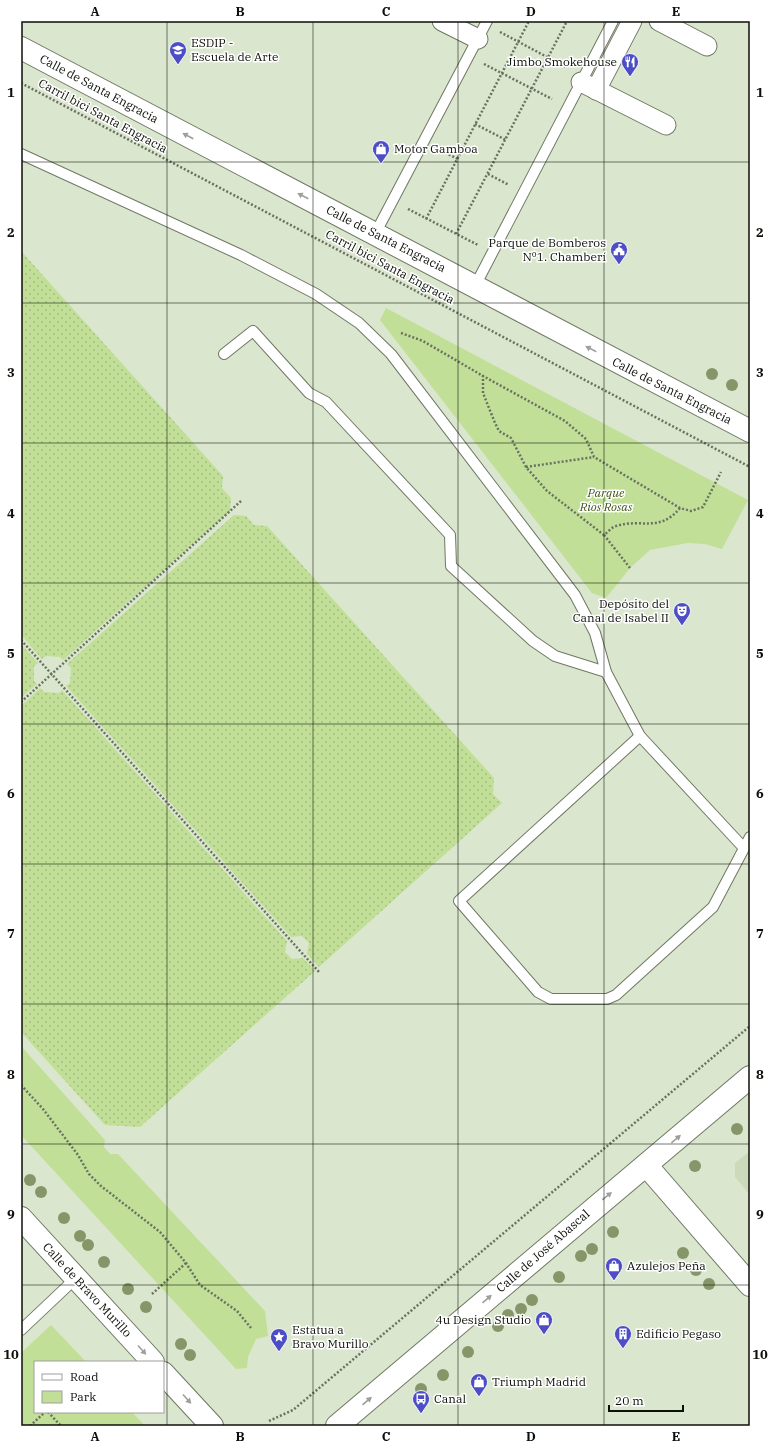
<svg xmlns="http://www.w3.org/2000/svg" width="771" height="1447" font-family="'IBM Plex Serif',serif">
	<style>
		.built { fill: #ccdabc }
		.grass { fill: url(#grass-dots) }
		.park { fill: #c1df97 }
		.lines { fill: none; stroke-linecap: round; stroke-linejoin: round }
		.lane-casing { stroke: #6f7863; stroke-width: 12 }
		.street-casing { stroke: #6f7863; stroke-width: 21 }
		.secondary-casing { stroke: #6f7863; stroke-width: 24 }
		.primary-casing { stroke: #6f7863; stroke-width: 24 }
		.path { stroke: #6a7162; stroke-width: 2.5; stroke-dasharray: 2 2; stroke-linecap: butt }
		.lane { stroke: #fff; stroke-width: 10 }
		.street { stroke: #fff; stroke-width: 19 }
		.secondary { stroke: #fff; stroke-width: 22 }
		.primary { stroke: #fff; stroke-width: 22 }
		.tree { fill: #859768 }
		.oneway { fill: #9e9f9d }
		.grid { fill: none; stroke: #0d1009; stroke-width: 1; stroke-opacity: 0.55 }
		.labels { text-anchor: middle; stroke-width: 3; stroke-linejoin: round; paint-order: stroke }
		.poi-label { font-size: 12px; fill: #0d1009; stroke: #fff; text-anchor: start }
		.street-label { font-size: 12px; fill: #0d1009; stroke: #fff }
		.park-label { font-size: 12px; font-style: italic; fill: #3f5615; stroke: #fff }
		.neatline { fill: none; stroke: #0d1009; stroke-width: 1.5 }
		.grid-label { font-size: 13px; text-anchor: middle; font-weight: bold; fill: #0d1009 }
	</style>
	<defs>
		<pattern id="grass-dots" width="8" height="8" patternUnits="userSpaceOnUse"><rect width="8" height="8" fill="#c1df97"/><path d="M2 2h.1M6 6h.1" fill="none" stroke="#a5be81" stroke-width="1.8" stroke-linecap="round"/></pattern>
	</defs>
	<rect width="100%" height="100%" fill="#dbe6ce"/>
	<polygon class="built" points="750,1151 750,1195 735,1177 735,1163"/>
	<g class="grass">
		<polygon points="21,251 223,476 222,488 231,498 230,511 63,660 60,657 46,656 42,659 21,635"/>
		<polygon points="234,515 246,516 254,525 267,526 494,778 493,794 502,803 319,967 307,954 309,943 302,936 291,937 66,686 70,683 71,668 67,664"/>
		<polygon points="21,644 38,663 34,666 34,681 37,684 21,698"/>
		<polygon points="40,688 44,692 59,693 62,690 287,941 285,952 292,959 303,958 315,971 140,1127 105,1125 21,1032 21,706"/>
	</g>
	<g class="park">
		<polygon points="386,308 748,500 722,549 705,544 688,543 650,550 630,568 606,598 592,593 380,320"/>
		<polygon points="21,1046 105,1140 104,1147 110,1154 118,1154 265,1311 268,1336 256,1339 248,1357 247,1368 236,1369 21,1135"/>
		<polygon points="51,1325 86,1362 35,1362 35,1412 132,1412 145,1426 21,1426 21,1353"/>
	</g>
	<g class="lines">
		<defs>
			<g id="lane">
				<polyline points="21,154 241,255 316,294 359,323 391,354 575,595 595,633 606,672 640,736"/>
				<polyline points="375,234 487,21"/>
				<polyline points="475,286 613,21"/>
				<polyline points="224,354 253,331 309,393 326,402 450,535 451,566 533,641 555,656 606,672"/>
				<polyline points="743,847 640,736 459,901 538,992 551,999 607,999 616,995 713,907 750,837"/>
				<polyline points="21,1330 76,1278"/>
			</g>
			<g id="street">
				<polyline points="442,21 478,39"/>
				<polyline points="659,21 707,46"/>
				<polyline points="581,82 666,125"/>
				<polyline points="596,90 632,21"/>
			</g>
			<g id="secondary">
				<polyline points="21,48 750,431"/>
				<polyline points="646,1165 750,1285"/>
				<polyline points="21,1218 153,1362"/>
				<polyline points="163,1373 212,1426"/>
			</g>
			<polyline id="primary" points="337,1426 750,1077"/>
		</defs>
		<use href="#lane" class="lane-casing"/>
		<use href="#street" class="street-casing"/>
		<use href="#secondary" class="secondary-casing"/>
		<use href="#primary" class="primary-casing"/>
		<g class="path">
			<polyline points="500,32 566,67"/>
			<polyline points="484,64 552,99"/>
			<polyline points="21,83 750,467"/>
			<polyline points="475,124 506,140"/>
			<polyline points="438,149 458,159"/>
			<polyline points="488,174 509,185"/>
			<polyline points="408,209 478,245"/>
			<polyline points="426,219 529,21"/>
			<polyline points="456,234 567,21"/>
			<polyline points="401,333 423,341 483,376"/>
			<polyline points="526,467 594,457"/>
			<path d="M680,508C659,533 642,518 616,526C612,527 608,532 604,535L547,491L526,467L511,438L499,431L495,423L483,393V376L565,421L586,439L594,457L680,508L691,511L703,507L721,472"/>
			<polyline points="604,535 630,568"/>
			<polyline points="21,640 319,972"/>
			<polyline points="21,702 241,501"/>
			<polyline points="21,1085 43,1109 78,1155 89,1174 101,1186 160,1232 186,1263 200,1285 237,1311 251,1328"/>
			<polyline points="152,1294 186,1263"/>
			<polyline points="48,1412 61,1426"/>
			<polyline points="269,1421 293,1410 750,1026"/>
			<polyline points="30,1426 45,1412"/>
		</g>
		<use href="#lane" class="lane"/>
		<use href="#street" class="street"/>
		<use href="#secondary" class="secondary"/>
		<use href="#primary" class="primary"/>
	</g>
	<g class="tree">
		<circle cx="712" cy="374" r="6"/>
		<circle cx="732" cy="385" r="6"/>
		<circle cx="737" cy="1129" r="6"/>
		<circle cx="695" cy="1166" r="6"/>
		<circle cx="30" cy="1180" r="6"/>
		<circle cx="41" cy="1192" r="6"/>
		<circle cx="64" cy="1218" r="6"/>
		<circle cx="613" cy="1232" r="6"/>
		<circle cx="80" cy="1236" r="6"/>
		<circle cx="88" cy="1245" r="6"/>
		<circle cx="592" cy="1249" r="6"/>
		<circle cx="683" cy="1253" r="6"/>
		<circle cx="581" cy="1256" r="6"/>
		<circle cx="104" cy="1262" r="6"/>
		<circle cx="696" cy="1270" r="6"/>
		<circle cx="559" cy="1277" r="6"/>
		<circle cx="709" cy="1284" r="6"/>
		<circle cx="128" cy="1289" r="6"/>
		<circle cx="532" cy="1300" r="6"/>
		<circle cx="146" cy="1307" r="6"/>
		<circle cx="521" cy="1309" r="6"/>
		<circle cx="508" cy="1315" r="6"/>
		<circle cx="498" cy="1326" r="6"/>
		<circle cx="181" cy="1344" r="6"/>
		<circle cx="468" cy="1352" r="6"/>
		<circle cx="190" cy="1355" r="6"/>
		<circle cx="443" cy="1375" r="6"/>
		<circle cx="421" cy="1389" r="6"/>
	</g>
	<defs><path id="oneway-solid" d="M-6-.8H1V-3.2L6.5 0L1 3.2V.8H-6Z"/></defs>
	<g class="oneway">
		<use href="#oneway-solid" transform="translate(188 136) rotate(-152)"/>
		<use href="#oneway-solid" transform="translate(303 196) rotate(-152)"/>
		<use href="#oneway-solid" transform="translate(591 349) rotate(-153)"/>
		<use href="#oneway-solid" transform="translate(676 1139) rotate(-40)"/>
		<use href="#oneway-solid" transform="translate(607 1196) rotate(-39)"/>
		<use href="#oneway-solid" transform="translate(487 1299) rotate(-41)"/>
		<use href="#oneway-solid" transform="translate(142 1350) rotate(48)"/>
		<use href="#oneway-solid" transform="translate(187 1399) rotate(48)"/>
		<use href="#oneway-solid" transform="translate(367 1401) rotate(-40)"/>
	</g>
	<path class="grid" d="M167,21V1426M313,21V1426M458,21V1426M604,21V1426M21,162H750M21,303H750M21,443H750M21,583H750M21,724H750M21,864H750M21,1004H750M21,1144H750M21,1285H750"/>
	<defs>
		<symbol id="university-pin" viewBox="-11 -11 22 30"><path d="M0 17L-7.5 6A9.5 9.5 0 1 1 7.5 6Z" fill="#4d4ec5" stroke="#fff"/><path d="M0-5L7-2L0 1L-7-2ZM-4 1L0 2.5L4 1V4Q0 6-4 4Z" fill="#fff"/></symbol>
		<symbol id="restaurant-pin" viewBox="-11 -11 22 30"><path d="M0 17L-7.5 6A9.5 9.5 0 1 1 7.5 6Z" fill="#4d4ec5" stroke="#fff"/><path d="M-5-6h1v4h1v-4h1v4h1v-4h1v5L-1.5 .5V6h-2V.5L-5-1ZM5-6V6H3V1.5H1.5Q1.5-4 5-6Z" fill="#fff"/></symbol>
		<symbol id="shop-pin" viewBox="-11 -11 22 30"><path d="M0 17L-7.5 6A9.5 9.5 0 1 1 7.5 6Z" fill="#4d4ec5" stroke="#fff"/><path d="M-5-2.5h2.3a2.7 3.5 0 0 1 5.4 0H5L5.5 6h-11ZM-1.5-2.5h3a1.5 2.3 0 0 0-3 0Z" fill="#fff"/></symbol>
		<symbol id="civic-pin" viewBox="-11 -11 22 30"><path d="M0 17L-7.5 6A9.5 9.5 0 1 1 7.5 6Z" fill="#4d4ec5" stroke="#fff"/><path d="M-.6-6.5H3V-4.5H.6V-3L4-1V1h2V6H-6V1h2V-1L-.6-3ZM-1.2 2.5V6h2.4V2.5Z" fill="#fff"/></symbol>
		<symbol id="theatre-pin" viewBox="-11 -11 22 30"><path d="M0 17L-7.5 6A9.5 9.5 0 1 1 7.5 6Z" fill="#4d4ec5" stroke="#fff"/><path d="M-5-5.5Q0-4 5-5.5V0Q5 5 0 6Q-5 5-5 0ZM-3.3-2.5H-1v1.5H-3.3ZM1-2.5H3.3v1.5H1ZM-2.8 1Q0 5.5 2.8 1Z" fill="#fff"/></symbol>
		<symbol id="building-pin" viewBox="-11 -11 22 30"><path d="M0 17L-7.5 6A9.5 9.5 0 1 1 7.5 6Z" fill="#4d4ec5" stroke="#fff"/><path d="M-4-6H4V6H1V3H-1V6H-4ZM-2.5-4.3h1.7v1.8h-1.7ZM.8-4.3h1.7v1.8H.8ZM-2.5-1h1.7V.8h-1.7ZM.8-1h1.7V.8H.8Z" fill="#fff"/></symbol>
		<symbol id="sight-pin" viewBox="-11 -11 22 30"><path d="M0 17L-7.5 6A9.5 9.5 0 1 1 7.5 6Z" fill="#4d4ec5" stroke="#fff"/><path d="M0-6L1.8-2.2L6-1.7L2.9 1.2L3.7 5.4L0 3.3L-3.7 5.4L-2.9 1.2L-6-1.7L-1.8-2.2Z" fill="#fff"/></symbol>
		<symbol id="bus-pin" viewBox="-11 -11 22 30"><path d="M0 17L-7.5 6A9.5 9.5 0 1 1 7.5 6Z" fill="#4d4ec5" stroke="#fff"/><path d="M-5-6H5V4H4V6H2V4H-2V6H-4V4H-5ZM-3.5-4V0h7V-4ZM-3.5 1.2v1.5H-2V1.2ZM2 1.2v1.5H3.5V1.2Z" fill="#fff"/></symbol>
	</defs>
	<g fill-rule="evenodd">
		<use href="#university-pin" x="168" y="40" width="20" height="27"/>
		<use href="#restaurant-pin" x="620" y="52" width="20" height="27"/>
		<use href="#shop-pin" x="371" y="139" width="20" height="27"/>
		<use href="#civic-pin" x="609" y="240" width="20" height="27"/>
		<use href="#theatre-pin" x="672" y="601" width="20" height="27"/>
		<use href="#shop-pin" x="604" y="1256" width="20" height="27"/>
		<use href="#shop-pin" x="534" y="1310" width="20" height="27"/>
		<use href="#building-pin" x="613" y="1324" width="20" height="27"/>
		<use href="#sight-pin" x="269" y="1327" width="20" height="27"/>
		<use href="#shop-pin" x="469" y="1372" width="20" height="27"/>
		<use href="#bus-pin" x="411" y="1389" width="20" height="27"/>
	</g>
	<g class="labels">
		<g class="poi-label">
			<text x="191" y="47">ESDIP -<tspan x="191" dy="14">Escuela de Arte</tspan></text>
			<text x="617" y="66" text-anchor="end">Jimbo Smokehouse</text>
			<text x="394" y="153">Motor Gamboa</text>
			<text x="606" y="247" text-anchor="end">Parque de Bomberos<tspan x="606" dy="14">Nº1. Chamberí</tspan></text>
			<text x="669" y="608" text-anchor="end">Depósito del<tspan x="669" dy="14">Canal de Isabel II</tspan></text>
			<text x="627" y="1270">Azulejos Peña</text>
			<text x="531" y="1324" text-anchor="end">4u Design Studio</text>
			<text x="292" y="1334">Estatua a<tspan x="292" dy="14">Bravo Murillo</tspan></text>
			<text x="636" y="1338">Edificio Pegaso</text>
			<text x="492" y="1386">Triumph Madrid</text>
			<text x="434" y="1403">Canal</text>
		</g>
		<g class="street-label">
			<text transform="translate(99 89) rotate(28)" y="4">Calle de Santa Engracia</text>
			<text transform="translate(103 116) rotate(28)" y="4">Carril bici Santa Engracia</text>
			<text transform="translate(386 239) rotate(27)" y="4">Calle de Santa Engracia</text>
			<text transform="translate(390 267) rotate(28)" y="4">Carril bici Santa Engracia</text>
			<text transform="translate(672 391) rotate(27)" y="4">Calle de Santa Engracia</text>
			<text transform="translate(543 1251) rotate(-41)" y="4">Calle de José Abascal</text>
			<text transform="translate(87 1290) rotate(47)" y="4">Calle de Bravo Murillo</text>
		</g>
		<g class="park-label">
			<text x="606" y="497">Parque<tspan x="606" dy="14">Ríos Rosas</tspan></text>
		</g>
	</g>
	<rect width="771" height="1447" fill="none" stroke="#ffffff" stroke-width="44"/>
	<rect x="34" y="1361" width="130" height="52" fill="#ffffff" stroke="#9e9f9d"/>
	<rect x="42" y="1374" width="20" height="6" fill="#ffffff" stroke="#9e9f9d"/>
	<text x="70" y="1381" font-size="12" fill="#0d1009">Road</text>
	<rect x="42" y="1391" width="20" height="12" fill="#c1df97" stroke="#9e9f9d"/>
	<text x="70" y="1401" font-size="12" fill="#0d1009">Park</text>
	<path d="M609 1405v6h74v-6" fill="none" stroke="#0d1009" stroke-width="2"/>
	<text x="615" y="1405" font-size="12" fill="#0d1009" stroke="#ffffff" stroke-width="3" paint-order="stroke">20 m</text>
	<rect x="22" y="22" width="727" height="1403" class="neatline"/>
	<g class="grid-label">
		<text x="95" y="16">A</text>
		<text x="240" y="16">B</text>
		<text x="386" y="16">C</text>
		<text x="531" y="16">D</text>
		<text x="676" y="16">E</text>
		<text x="11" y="97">1</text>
		<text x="760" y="97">1</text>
		<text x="11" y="237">2</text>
		<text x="760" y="237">2</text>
		<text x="11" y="377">3</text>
		<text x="760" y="377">3</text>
		<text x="11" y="518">4</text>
		<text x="760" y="518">4</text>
		<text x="11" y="658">5</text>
		<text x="760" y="658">5</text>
		<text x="11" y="798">6</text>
		<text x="760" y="798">6</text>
		<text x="11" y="938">7</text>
		<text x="760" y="938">7</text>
		<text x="11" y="1079">8</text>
		<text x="760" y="1079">8</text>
		<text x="11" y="1219">9</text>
		<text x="760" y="1219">9</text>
		<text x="11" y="1359">10</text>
		<text x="760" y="1359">10</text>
		<text x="95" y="1441">A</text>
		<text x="240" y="1441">B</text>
		<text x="386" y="1441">C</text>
		<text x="531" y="1441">D</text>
		<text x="676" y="1441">E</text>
	</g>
</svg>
